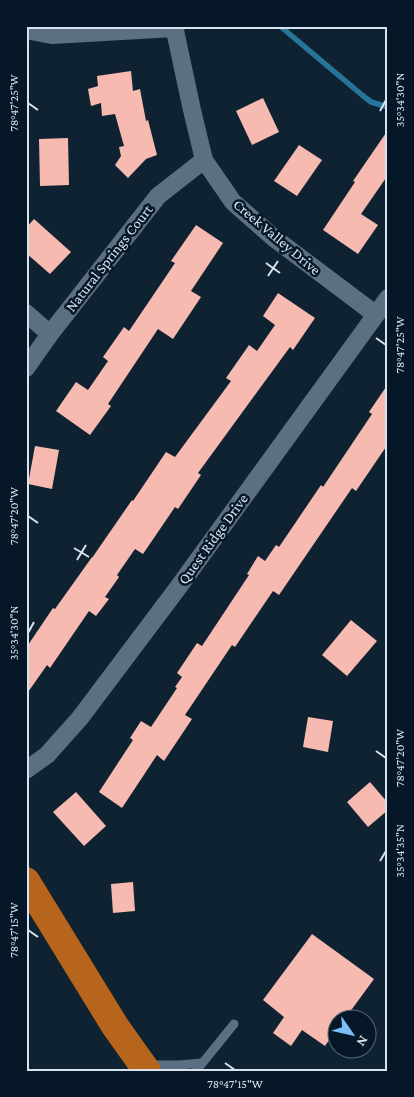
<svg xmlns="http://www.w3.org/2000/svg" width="414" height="1097" font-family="'Crimson Pro',serif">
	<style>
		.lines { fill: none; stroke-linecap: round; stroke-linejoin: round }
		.stream { stroke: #257499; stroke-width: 5.5 }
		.building { fill: #f6bab1 }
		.service { stroke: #5b7183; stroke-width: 9 }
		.minor { stroke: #5b7183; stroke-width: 18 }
		.tertiary { stroke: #5b7183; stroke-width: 22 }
		.trunk { stroke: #b7651c; stroke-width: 28 }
		.ticks { fill: none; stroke: #d7e3ee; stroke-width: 2 }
		.labels { text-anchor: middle; stroke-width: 5; stroke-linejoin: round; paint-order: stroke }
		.street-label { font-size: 15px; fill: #d7e3ee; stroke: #061827 }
		.neatline { fill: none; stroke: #d7e3ee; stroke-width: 2 }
		.ticks-label { font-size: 12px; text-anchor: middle; fill: #d7e3ee }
	</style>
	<rect width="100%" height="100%" fill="#0f2231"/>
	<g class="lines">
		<polyline class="stream" points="280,26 362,95 371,102 388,107"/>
	</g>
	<g class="building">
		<polygon points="131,71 133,91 140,89 146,121 148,120 157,155 146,159 128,178 115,165 121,156 119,147 124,146 115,114 102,116 101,103 91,106 88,89 98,86 97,76"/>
		<polygon points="263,98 279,132 252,145 236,111"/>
		<polygon points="388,130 388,175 361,214 378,225 358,254 323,230 355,182 353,181"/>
		<polygon points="68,138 69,185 40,186 39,139"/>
		<polygon points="299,145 322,160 297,196 274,181"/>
		<polygon points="34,219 71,252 50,274 26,253 26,228"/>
		<polygon points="196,225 223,243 191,291 201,297 173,339 158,329 108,404 111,406 90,435 56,411 76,382 88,390 108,361 103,357 124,327 129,331 175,263 171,261"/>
		<polygon points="278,293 315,318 293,350 290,347 198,473 201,475 178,509 175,507 143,554 135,549 117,575 119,577 105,597 109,599 96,616 89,611 50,668 47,665 26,695 26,648 53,608 55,609 92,557 92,558 132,500 133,501 166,452 175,457 231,381 226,378 249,345 257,351 275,325 263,316"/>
		<polygon points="388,384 388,444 356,491 352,488 279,595 273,591 235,647 232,645 185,715 192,719 164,761 157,755 122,808 99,792 133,740 130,738 141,721 151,727 177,688 175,687 182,677 177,673 197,643 202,646 249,575 247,574 258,556 265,561 276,545 279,547 321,485 323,487 372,414 369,412"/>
		<polygon points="35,446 59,450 52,489 28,484"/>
		<polygon points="351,620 377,641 347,676 322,655"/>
		<polygon points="308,717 333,721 328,752 303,747"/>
		<polygon points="370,782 388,803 388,810 368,827 347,802"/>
		<polygon points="76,792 106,826 84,846 53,812"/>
		<polygon points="133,882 135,911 113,913 111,884"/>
		<polygon points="312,934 374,979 344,1020 336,1020 336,1030 325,1046 302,1030 291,1046 273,1033 284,1017 263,1000"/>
	</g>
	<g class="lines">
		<g class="service">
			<polyline points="147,1065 179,1065 202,1063"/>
			<polyline points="196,1071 234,1024"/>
		</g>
		<g class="minor">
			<polyline points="174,26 192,110 204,160 233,202 274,238 375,314"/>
			<polyline points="26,313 50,334"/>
			<polyline points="26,368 50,334 158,196 204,160"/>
			<polyline points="26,770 47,755 80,718 177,589 388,298"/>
		</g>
		<polyline class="tertiary" points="26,28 52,33 174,26"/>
		<polyline class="trunk" points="26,881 115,1026 147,1071"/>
	</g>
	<path class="ticks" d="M28,103L38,110M380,111L386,100M266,263L280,273M268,276L278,261M376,338L386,345M28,516L38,523M74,548L89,557M77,560L86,545M28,633L34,622M376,751L386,758M380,861L386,851M28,930L38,937M225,1063L235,1070"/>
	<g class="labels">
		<g class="street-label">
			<text transform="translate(277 237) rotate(40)" y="5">Creek Valley Drive</text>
			<text transform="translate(109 258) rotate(-52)" y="5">Natural Springs Court</text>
			<text transform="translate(213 539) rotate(-54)" y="5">Quest Ridge Drive</text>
		</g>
	</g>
	<rect width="414" height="1097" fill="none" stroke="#061827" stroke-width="55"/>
	<g transform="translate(352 1034) rotate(124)"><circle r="24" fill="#061827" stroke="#5a6977"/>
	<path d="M0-4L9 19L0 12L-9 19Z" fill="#7dbef9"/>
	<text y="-8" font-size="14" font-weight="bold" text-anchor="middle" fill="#d7e3ee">N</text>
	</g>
	<rect x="28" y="28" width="358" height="1042" class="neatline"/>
	<g class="ticks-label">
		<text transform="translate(400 100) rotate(-90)" y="4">35°34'30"N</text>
		<text transform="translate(14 103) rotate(-90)" y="4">78°47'25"W</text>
		<text transform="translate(400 345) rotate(-90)" y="4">78°47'25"W</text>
		<text transform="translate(14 516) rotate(-90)" y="4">78°47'20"W</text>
		<text transform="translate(14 633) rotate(-90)" y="4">35°34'30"N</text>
		<text transform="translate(400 758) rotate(-90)" y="4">78°47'20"W</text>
		<text transform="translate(400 851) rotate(-90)" y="4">35°34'35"N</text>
		<text transform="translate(14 930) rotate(-90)" y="4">78°47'15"W</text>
		<text x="235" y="1088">78°47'15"W</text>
	</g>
</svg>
